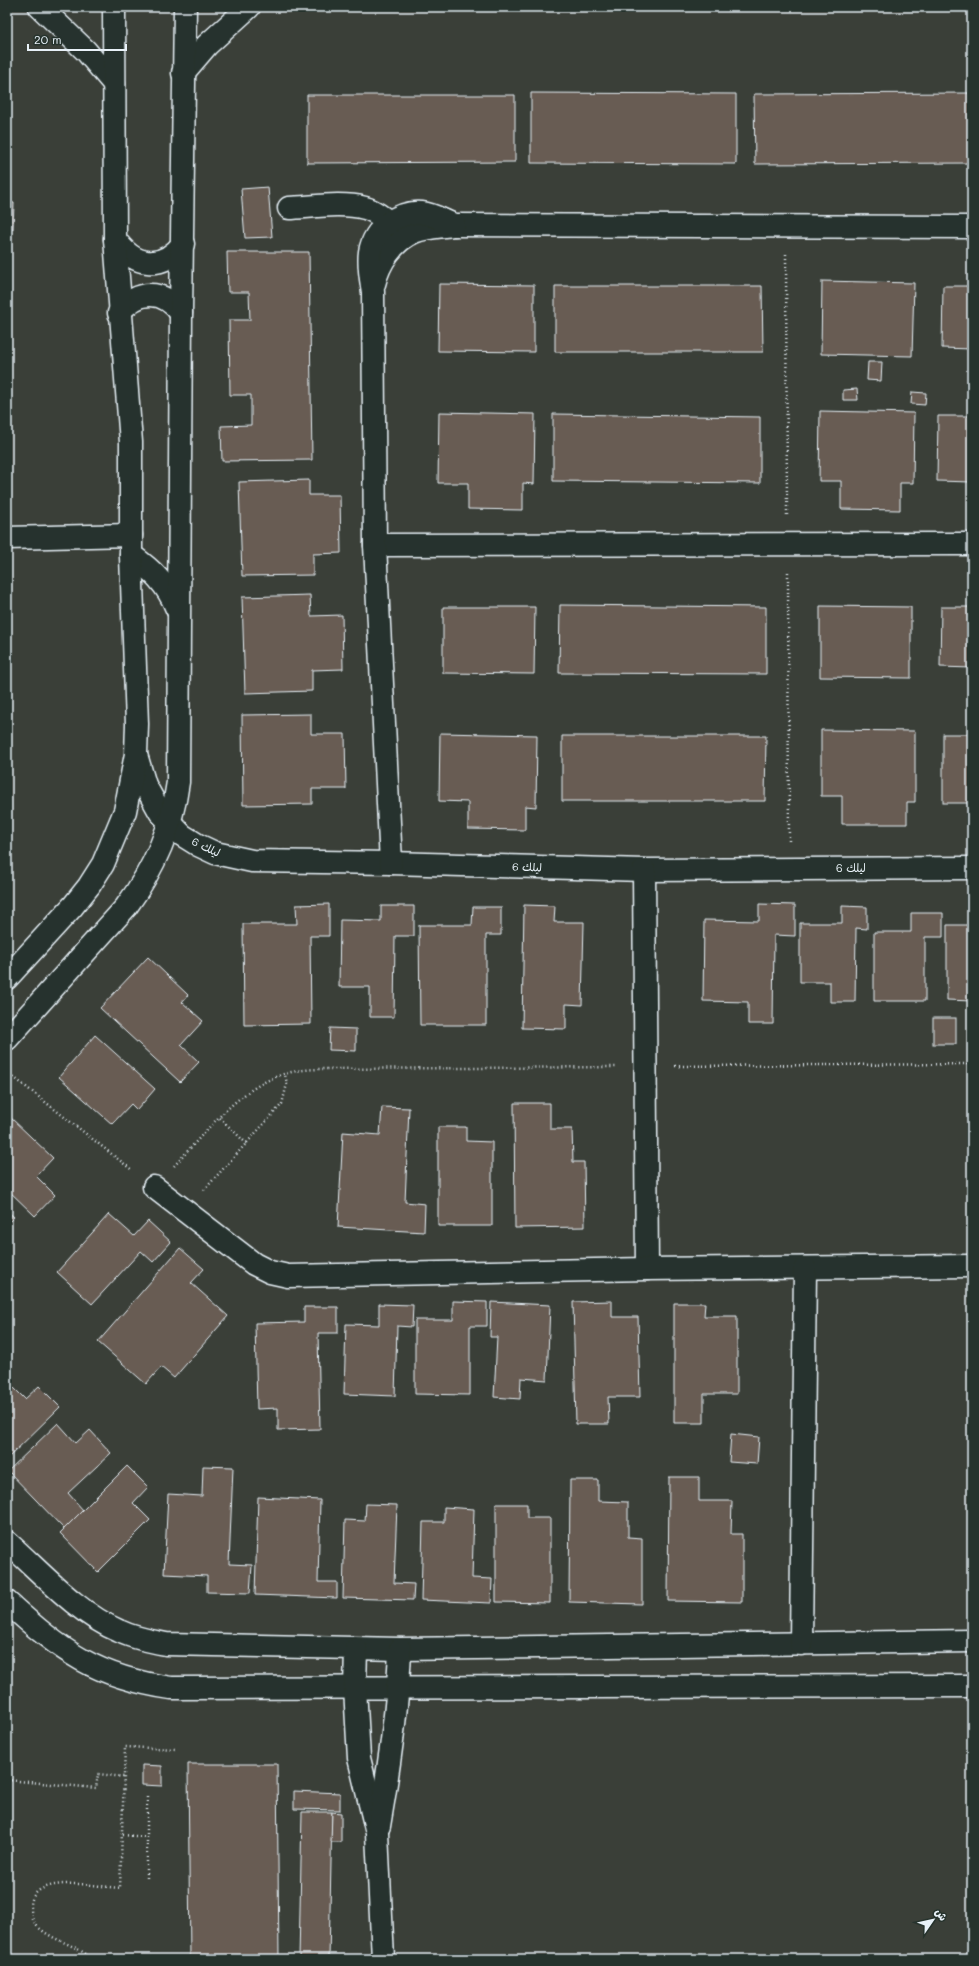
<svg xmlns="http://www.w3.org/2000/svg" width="979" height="1966" font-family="Mali,'Playpen Sans Arabic',sans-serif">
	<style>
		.building { fill: #675c52; stroke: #e8f1f8 }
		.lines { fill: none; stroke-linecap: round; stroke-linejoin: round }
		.minor-casing { stroke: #e8f1f8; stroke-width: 25 }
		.path { stroke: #e8f1f8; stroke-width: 2.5; stroke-dasharray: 1 3; stroke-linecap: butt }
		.minor { stroke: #26332d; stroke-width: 22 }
		.labels { text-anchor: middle; stroke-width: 4; stroke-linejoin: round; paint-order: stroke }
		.street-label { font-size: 11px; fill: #e8f1f8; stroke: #26332d }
	</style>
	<rect width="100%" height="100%" fill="#3a3f38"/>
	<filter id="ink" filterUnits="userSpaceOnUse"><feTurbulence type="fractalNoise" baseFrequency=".025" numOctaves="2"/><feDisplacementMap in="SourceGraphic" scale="8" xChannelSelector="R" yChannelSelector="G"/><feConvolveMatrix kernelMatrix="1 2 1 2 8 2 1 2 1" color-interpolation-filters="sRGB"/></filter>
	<g filter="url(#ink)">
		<g class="building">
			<polygon points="531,93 736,94 736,164 531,163"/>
			<polygon points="972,93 972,163 755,164 754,94"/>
			<polygon points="307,95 515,95 515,162 307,163"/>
			<polygon points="268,187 272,237 245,238 241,189"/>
			<polygon points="7,202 14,203 13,229 7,229"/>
			<polygon points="227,252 309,252 312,460 222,461 221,426 251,425 251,395 230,395 229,320 250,320 249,292 228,292"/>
			<polygon points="822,281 914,283 912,356 821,354"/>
			<polygon points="439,284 534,285 534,352 438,351"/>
			<polygon points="555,286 762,286 763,352 555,352"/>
			<polygon points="943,286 972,286 972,349 942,348"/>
			<polygon points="868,362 882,362 881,381 867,380"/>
			<polygon points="857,389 858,400 843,400 843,390"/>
			<polygon points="912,392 926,393 925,405 911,404"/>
			<polygon points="820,411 914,413 913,483 900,483 900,510 841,509 841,481 819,481"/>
			<polygon points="439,412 535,414 534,484 523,483 523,510 468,509 468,483 438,483"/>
			<polygon points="553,414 760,417 760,483 553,481"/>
			<polygon points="938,416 972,416 972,482 937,481"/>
			<polygon points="309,480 309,495 340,495 341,553 313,554 313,575 242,576 239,482"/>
			<polygon points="310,595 311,616 342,615 343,669 312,670 312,691 245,693 242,597"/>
			<polygon points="560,605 766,607 766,674 559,673"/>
			<polygon points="820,606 911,607 911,678 820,677"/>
			<polygon points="443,607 535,607 534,674 443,673"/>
			<polygon points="941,607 972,607 972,668 940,667"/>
			<polygon points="311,714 311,734 345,734 346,789 312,789 312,804 243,805 242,715"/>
			<polygon points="821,730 915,731 915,802 907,802 907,824 842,824 842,796 821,796"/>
			<polygon points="440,733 537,735 536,807 525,806 525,830 468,829 468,802 439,801"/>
			<rect x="943" y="734" width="29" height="69"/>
			<polygon points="562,736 766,736 765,801 562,801"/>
			<polygon points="329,904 329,936 310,936 311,1024 244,1025 243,924 297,924 296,905"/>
			<polygon points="759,904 795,905 795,936 774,935 773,1024 748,1024 748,1002 703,1001 704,920 759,921"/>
			<polygon points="524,905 555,906 554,922 584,922 582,1005 566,1004 566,1029 522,1028"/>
			<polygon points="381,906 414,906 414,936 395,936 394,1017 370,1017 370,987 339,987 340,920 381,921"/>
			<polygon points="842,906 867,907 867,929 856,928 855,1002 830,1002 830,982 800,982 800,923 842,923"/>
			<polygon points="473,907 501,907 501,935 486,935 486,1025 420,1025 419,925 472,925"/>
			<polygon points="911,913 943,913 943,937 925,937 925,1001 874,1001 874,932 911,932"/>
			<polygon points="947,925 972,925 972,1001 947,1000"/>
			<polygon points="148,957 188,995 182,1002 203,1021 181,1045 199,1062 180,1082 100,1008"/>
			<rect x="933" y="1018" width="23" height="26"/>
			<polygon points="330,1028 356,1029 356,1051 329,1050"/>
			<polygon points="95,1035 155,1089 137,1110 131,1104 112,1124 59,1077"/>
			<polygon points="514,1103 550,1103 550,1129 572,1129 573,1162 584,1162 585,1227 515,1228"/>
			<polygon points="382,1107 409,1108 405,1202 425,1204 424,1232 338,1227 343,1132 380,1135"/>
			<polygon points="10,1117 53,1158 36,1176 55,1195 35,1216 7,1189 7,1120"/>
			<polygon points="438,1127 466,1127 466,1141 492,1142 492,1226 438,1226"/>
			<polygon points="7,1211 14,1217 7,1224"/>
			<polygon points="109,1214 134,1236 148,1221 171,1242 153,1262 141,1251 92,1304 57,1272"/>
			<polygon points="180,1248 204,1269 191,1283 228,1316 174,1378 161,1367 146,1384 98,1342"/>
			<polygon points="453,1301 487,1302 487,1326 470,1326 470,1395 415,1394 415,1320 453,1320"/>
			<polygon points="612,1301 612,1317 638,1317 640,1397 608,1397 609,1424 576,1424 573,1302"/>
			<polygon points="491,1302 550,1305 547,1380 521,1378 520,1399 494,1397 497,1337 490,1337"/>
			<polygon points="674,1303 705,1303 704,1316 737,1316 737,1394 704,1394 704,1423 674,1423"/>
			<polygon points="379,1304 413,1305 412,1327 397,1326 395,1396 344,1394 346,1324 379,1325"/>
			<polygon points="304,1307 338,1307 338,1333 318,1333 320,1429 278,1430 278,1408 257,1409 255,1323 304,1322"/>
			<polygon points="7,1381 25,1399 39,1386 60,1407 7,1459"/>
			<polygon points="58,1423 76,1443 90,1430 111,1453 68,1493 83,1510 64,1529 8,1471"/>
			<polygon points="731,1434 759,1437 757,1464 729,1462"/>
			<polygon points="127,1466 148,1487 133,1503 150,1520 98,1572 60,1533"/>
			<polygon points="203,1466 233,1467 229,1564 252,1565 250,1593 207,1592 207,1576 164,1574 168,1494 202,1496"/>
			<polygon points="669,1477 699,1477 699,1501 732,1501 731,1534 742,1534 742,1602 668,1601"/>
			<polygon points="570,1480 598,1480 598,1501 628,1502 628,1537 642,1538 642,1604 569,1602"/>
			<polygon points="258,1497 320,1500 318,1582 337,1582 337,1598 255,1595"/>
			<polygon points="366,1504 397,1505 394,1583 414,1584 413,1600 343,1598 345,1520 365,1521"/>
			<polygon points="496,1504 527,1504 527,1518 550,1518 550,1603 496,1602"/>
			<polygon points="444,1507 474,1509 472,1578 492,1579 491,1603 421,1600 423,1522 444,1522"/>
			<polygon points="188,1764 277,1764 279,1959 190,1959"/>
			<polygon points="142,1765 162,1766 162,1786 142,1785"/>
			<polygon points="294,1791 340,1793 340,1810 294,1809"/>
			<polygon points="302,1812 332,1812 329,1959 299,1959"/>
			<polygon points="332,1812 341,1813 341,1842 331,1842"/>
		</g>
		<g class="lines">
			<defs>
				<g id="minor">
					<polyline points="40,7 86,51 114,84"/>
					<polyline points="183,73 207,45 249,7"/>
					<path d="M289,208C313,207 342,202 365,208C374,210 382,217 389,222"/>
					<path d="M115,239C134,267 161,271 183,244"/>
					<path d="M374,284C379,263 393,241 414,232C426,227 441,227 454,225L972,227"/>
					<path d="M119,313C138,289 163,289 181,313"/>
					<polyline points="7,538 131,535"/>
					<polyline points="375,545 972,544"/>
					<path d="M131,555C152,570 167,584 177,609"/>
					<polyline points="137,758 145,785 160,812 182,835 198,845 215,853 252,861 391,863 644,870 972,868"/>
					<path d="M391,863L375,545L373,292C371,279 368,265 370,252C374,228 399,211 422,213C433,214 444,221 454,225"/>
					<polyline points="644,870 647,1269"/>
					<polyline points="7,978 73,906 89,886 103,864 125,811 136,754 137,724 131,555 131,442 115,239 114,7"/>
					<path d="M7,1039L126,907C154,869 172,828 178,782L181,313L185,7"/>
					<polyline points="154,1187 254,1264 270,1272 288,1276 647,1269 972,1266"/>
					<path d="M7,1542C41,1572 77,1613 119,1631C134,1638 150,1641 166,1644L400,1649L972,1641"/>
					<path d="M7,1602C62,1652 96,1677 171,1688L972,1686"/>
					<polyline points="801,1644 805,1268"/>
					<polyline points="356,1649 355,1688 359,1758 377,1833 383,1959"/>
					<path d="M379,1826C389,1768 398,1709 400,1649"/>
				</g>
			</defs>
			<use href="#minor" class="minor-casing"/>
			<g class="path">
				<polyline points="786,254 787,517"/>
				<polyline points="788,572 789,841"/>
				<polyline points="675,1066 972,1064"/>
				<polyline points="7,1072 132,1170"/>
				<polyline points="220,1118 247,1144"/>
				<path d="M174,1166C206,1132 238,1088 284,1074C297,1070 311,1069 324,1069L618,1067"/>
				<polyline points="204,1190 282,1104 287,1084 285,1074"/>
				<polyline points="7,1780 96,1788 98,1774 124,1777"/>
				<polyline points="123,1835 147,1837"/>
				<polyline points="147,1878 147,1794"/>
				<path d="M92,1959C76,1944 52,1941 37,1926C32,1920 31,1913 31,1906C31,1872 100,1887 120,1888L125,1747L177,1749"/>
			</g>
			<use href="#minor" class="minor"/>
		</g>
	</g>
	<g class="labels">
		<g class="street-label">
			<text transform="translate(206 847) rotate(26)" y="4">ليلك 6</text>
			<text transform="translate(527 867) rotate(2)" y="4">ليلك 6</text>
			<text x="851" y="872">ليلك 6</text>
		</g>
	</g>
	<rect width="979" height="1966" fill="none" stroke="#26332d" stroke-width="24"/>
	<rect x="12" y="12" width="955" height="1942" fill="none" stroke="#e8f1f8" stroke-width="1.5" filter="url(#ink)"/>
	<g transform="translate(933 1920) rotate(56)" stroke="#26332d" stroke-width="3" paint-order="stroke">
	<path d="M0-3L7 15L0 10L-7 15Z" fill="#e8f1f8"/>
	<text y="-6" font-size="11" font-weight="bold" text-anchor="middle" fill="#e8f1f8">ش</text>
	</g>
	<path d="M28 44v6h98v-6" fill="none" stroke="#e8f1f8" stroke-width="2"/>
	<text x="34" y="44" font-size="12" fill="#e8f1f8" stroke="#26332d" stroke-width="3" paint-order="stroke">20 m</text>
</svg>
